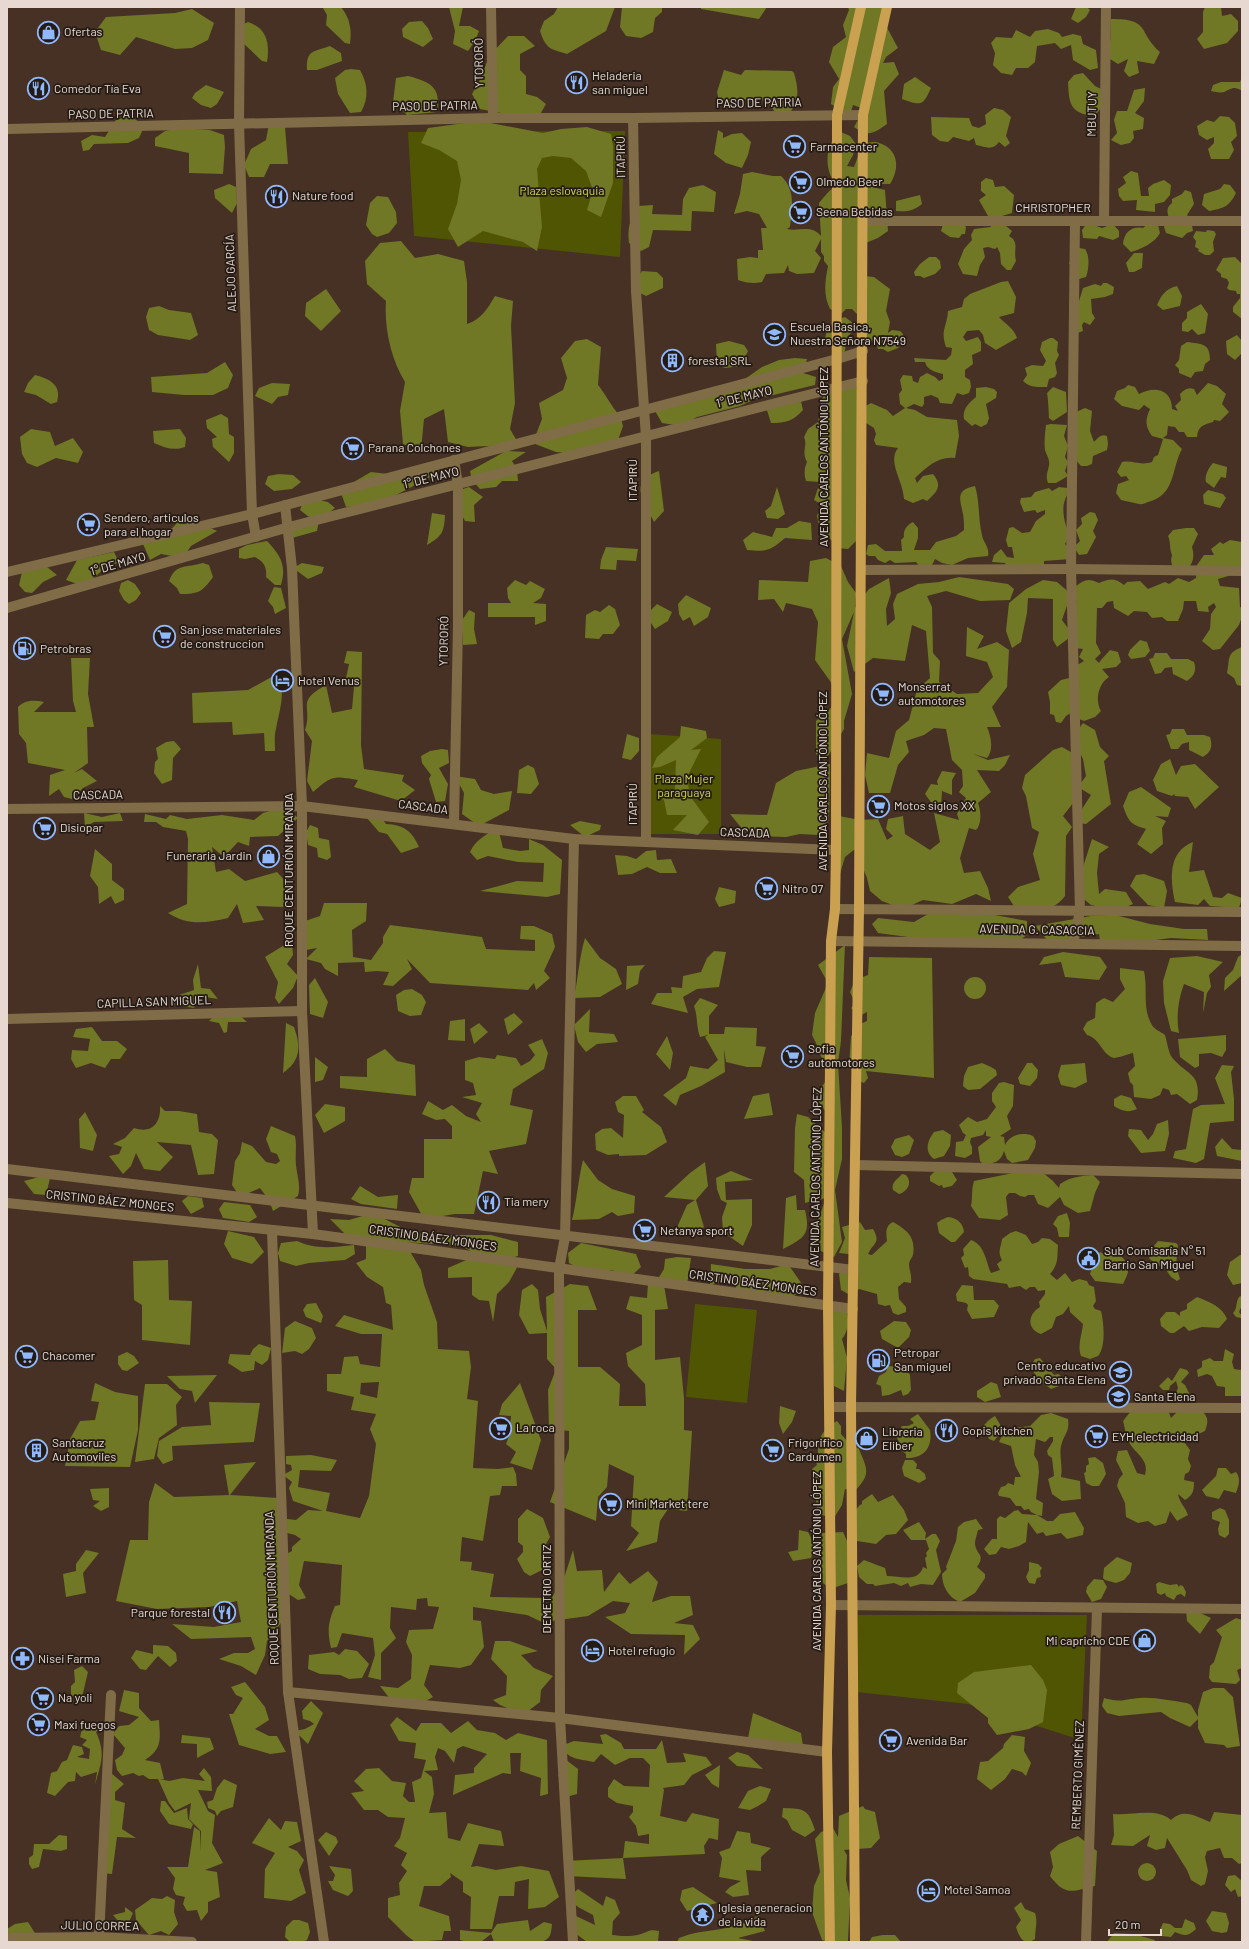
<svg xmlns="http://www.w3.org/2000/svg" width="1249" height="1949" font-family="Barlow,sans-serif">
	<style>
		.green { fill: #505504 }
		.forest { fill: #707725; fill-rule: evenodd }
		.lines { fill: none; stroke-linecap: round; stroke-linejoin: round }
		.minor { stroke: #806d48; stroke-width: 10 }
		.major { stroke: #c9a150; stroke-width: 10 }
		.labels { text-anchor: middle; stroke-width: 3.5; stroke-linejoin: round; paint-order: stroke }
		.poi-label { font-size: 12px; fill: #e7d9d1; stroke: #251b15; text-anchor: start }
		.street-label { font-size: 12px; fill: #e7d9d1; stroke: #251b15 }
		.park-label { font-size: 12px; fill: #cdd84e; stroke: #251b15 }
	</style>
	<rect width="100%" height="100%" fill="#463124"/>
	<g class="green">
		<polygon points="625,131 620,257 414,236 408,132"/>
		<polygon points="648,734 721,739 721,834 647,834"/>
		<polygon points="695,1304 757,1310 747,1403 686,1397"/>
		<polygon points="858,1615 1087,1615 1081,1740 968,1704 856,1692"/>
	</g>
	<g class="forest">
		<path d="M341,7C350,18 352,30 350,44L345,43L326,25L327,15L323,8Z"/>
		<polygon points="449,7 463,7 459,26 470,26 479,31 475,41 468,51 453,44 455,31"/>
		<path d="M558,7H615L606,31L567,54C550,49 546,49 540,31L544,21L554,14Z"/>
		<polygon points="622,7 662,7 662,12 655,18 653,32 641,38 626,36 620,27"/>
		<polygon points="701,7 767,7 759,19 701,9"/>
		<path d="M848,7H882L884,22L898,48L886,57L883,63L894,62L899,74L884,91L887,124C873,134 868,137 854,127L864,109L853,105L850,115L831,104L833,87L839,79L829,62L833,47L846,37L843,25L849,10Z"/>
		<polygon points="1076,7 1087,7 1090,10 1086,17 1078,23 1071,19"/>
		<polygon points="1205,7 1221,7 1222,16 1231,14 1238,21 1238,31 1227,43 1204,49 1197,39 1203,32 1203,12"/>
		<polygon points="192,9 214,23 208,40 192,48 175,49 136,37 120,55 101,50 95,32 106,17 175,13"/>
		<path d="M1111,19C1151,19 1137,31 1160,52L1154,64L1137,61L1139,73L1129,77L1124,71L1128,59L1118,64L1105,56L1111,39Z"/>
		<polygon points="422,21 428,28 433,39 423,47 403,37 402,29 409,22"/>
		<path d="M248,22C267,28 270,44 267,62L262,61L243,43L240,26Z"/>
		<polygon points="1048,29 1059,33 1062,37 1073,34 1081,36 1083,44 1096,50 1098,68 1090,70 1073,60 1071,45 1061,49 1055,43 1037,46 1035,62 1028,68 1016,68 1012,75 1001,73 993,65 995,53 991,43 996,37 1012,38 1016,30 1030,37 1035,31"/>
		<polygon points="508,36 524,36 535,46 520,54 520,70 526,76 526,94 537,97 546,104 537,120 480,109 472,94 481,78 489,56"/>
		<path d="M330,46L341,53L342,61L317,70H307C306,50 313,52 330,46Z"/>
		<path d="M351,69L360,70C368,84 369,98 361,112L350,113L338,94L335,78L345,70Z"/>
		<path d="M724,70L741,75L745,70L792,71L794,73C798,86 800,100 791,111L776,113C773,110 771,106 767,103C758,95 731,101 720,105L717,92Z"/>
		<path d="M1083,73L1095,86L1105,91C1104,102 1103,108 1094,116C1070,113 1069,104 1068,82L1074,75Z"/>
		<path d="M408,76C431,82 441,87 437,112L407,115L393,102L396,78Z"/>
		<path d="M1242,76V91C1234,86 1233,88 1224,92C1221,93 1215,92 1211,91L1213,85L1221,82H1240Z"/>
		<path d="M915,77L931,88C923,106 921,106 902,99L904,84Z"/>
		<polygon points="206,85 224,92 217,104 211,108 201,105 192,98 195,93"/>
		<polygon points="1145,88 1144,101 1135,113 1144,118 1143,129 1133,131 1134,138 1130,143 1121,145 1111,140 1117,133 1114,120 1117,111 1127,111 1134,90"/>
		<path d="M994,108L1003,110L1011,117L1006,136L1010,143L1005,147L999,142C992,151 986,147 976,145L974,138L969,141L953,137L948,142L940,141L932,135L931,117L969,118L972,126L979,128L986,124L985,115Z"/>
		<polygon points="129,116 145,125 139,138 128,143 94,144 89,150 83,151 81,141 92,135 105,137 116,120"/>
		<polygon points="1220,116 1229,117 1235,123 1237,136 1231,142 1234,150 1229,159 1211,159 1208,149 1214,143 1214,137 1207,140 1199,135 1197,126 1207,120 1214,122"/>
		<polygon points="480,121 543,133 561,129 587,127 611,134 613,146 613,183 601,217 587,210 593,190 586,171 571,158 553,156 542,158 537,169 542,227 537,251 523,242 483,231 458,247 448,229 457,204 461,180 457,161 439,150 421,143 428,128"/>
		<polygon points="269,124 285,127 288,164 270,164 264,177 249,177 244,165 251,149 266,140"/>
		<polygon points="178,128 210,130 224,135 225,147 223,174 189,173 189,153 155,146 155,138 165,131"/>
		<polygon points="718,130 723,133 723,138 732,134 742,133 751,142 748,155 742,168 726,163 714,154"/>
		<path d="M841,132L850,136L856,144L853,155L847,166L854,167L863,143C868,143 875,141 879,143C899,149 900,169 890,184L836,183C827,175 826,159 829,147C831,142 837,136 841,132Z"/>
		<polygon points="1131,171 1138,173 1141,196 1149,196 1148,188 1153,184 1164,180 1171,185 1170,195 1164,202 1155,204 1155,212 1136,210 1137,200 1123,201 1119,196 1118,189 1126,183 1123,177"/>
		<path d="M752,172L773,176H781C796,190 792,208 790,227L787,229C799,232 811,224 821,236L819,203C823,199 827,192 832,189C846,181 870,186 885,190L888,231L878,238L863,244V276L874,277L890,289L886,311L890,322L888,333L892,330L900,331L903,334L905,341L898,348L888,352L883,349H878L877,345L885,335H881L873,342L863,336V320L867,314H857L852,309H846L841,314L830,309C823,295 825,281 828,266L824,261V256L821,252V239L815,251L821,258L814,273L797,274L789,271L788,265L784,273L766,274L762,282C754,284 746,283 738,280L737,259L750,257L758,258V250H763L761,228H767L759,214L747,211L734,214L740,194L743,174Z"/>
		<polygon points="986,178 993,180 995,187 1004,186 1014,195 1012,213 1002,216 988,216 979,200 986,195 981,191 981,182"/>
		<polygon points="229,184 236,187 237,203 232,213 215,198 214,190"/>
		<path d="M1224,184L1230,185L1236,193C1229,207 1224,208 1209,211L1202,205L1204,194L1220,189Z"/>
		<path d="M703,185L716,192L714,212L692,211L691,231L653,230L649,247L641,251L629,243C627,228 630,219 638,206L653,205L652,214L682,215L683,199L689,188Z"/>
		<path d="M1185,190L1191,192L1194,204L1187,215L1191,219L1193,231L1187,233L1182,238L1166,233L1164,227L1169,218C1167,212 1166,208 1172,203V199L1182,194Z"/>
		<path d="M920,195L922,204C913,211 907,212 896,211V201Z"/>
		<polygon points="377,196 388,197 396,212 397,223 389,233 377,237 372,234 366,225 370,203"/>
		<polygon points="957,218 966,227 965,234 962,234 959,238 950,237 941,231 943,224"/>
		<path d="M1000,221L1012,231L1009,236C1020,242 1013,250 1016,261L1011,270H1007L1001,264L1000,253L997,247L995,249L988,247L983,248L985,257L980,265L977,276L963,274L958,264L964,249L972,240L971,235L974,229L990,227Z"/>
		<path d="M1151,221L1158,225L1160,233C1155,243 1141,249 1131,252L1123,244C1124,232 1132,226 1143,228Z"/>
		<polygon points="1091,224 1102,228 1113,224 1119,231 1119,237 1113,240 1099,236 1097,239 1083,238 1082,230 1085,226"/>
		<polygon points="1207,230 1214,231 1216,234 1213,242 1214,251 1210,255 1205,255 1198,251 1199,249 1195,247 1196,241 1193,237 1196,231 1206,232"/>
		<path d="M401,241L415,258L438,254L464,261L467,282V324C482,319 487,309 495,296L513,301L511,326L515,403L510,429L517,441L508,445L468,447L448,442L444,409L424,419L421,450L403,444L400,411L405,382C391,359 384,328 386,301L367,284L365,261L380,243Z"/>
		<path d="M1079,248L1085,249C1090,256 1089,269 1086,277L1079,279L1069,263Z"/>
		<polygon points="1134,253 1143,253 1142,268 1134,272 1129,272 1126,263"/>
		<polygon points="929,257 936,257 940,261 941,268 935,274 924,278 920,276 915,276 914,272 920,264"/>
		<polygon points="1235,257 1242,264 1242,319 1233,312 1233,307 1240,298 1240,294 1237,294 1236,291 1229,290 1227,288 1229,283 1227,279 1221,277 1221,274 1216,270 1223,258"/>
		<polygon points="642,271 657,272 663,278 663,288 646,296 636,291 636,282"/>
		<path d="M1008,281L1016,297L1014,313L999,317C1005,324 1014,328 1017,338L996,350L985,343L983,335L979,330L967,331L963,337L966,341L978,337L981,342V351L972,355L973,364L965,370V377L970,380L971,387L969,393L963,395L957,393L952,404L940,403L938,398L931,395L924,397V404L922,407L914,404L906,408L915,410L927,417L957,420L959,436L955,458C938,456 927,467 915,478L917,483L923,476L933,474C943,486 937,492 927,501L923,499L913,503L904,499C903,480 887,462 898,448L876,445L874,440L876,434L874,428L866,423L862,535L848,549L837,548L825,532L819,526L817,516L821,504L814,500L820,482L806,481C804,474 804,469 807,462C801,451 808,446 804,437L808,429L818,422L821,402L824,395L852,385L862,391V408L871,403L887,410L893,416L905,408L900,404L899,394L902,390L900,380L903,375L912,376L913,381L918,383L920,377L927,373L935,377L939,381L943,379V374C935,372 927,370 925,362H915L914,358L946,360L951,355L952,348L946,347C940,330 947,327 948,311L962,307L964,299L970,294L1001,282Z"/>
		<polygon points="1103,283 1107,283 1114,287 1113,294 1105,297 1091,299 1092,313 1095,318 1090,325 1084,322 1082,325 1083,331 1077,333 1079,301 1083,288 1095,284 1101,286"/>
		<path d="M1177,286L1182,296L1180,306L1163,310L1157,305C1161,295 1167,288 1177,286Z"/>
		<polygon points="326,289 341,311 321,331 305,316 306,303"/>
		<polygon points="1201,304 1208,314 1205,333 1198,335 1192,329 1188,332 1182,331 1182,323 1187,318 1187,312"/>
		<polygon points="159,306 169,310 191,313 198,335 190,340 158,335 149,330 146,317 149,308"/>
		<path d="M845,317L853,323L854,328L846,340L845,351L842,354C833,353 831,344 825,338L828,327L840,323L842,318Z"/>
		<polygon points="1237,335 1242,341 1242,353 1235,360 1227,354 1226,341"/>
		<path d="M1050,338H1053L1058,342L1057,351L1059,355L1055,363L1057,373L1055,377L1049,379L1047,387C1037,387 1030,388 1023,381L1027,375L1025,368L1032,365L1043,366L1046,361L1040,350L1042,342Z"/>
		<path d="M587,339L601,347L598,385C605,393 614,411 620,415L623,426L617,443L575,454L556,452L535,444V437L542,419L539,403L563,390L567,378L561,358L575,341Z"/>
		<polygon points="729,341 744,345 748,351 741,366 725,368 717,364 716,344"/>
		<path d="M1187,342C1202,344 1210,343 1210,360L1205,364L1203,371L1195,372L1191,378L1179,373V369L1175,365L1179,360L1181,346Z"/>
		<polygon points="795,358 807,359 803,373 816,377 815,385 753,400 740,406 697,417 681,426 662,423 654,409 729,390 762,367 779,360"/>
		<polygon points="225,362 233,375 228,388 213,395 184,395 152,392 151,377 207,373"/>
		<path d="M35,375C50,379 62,385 57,402L51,404L36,395L24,392L28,383Z"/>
		<polygon points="272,383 290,384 288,395 278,397 272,404 255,396 259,388"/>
		<path d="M1208,383L1217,386L1226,394L1222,404L1229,412L1220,421L1214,420L1213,422C1203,425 1198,426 1197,437H1187L1184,432H1179L1175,427L1168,426L1167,435L1163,438L1173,440L1182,449C1171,469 1176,495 1148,502C1145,503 1142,505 1139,504C1133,503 1127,501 1121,500L1116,493L1118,484L1129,480L1126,476L1121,477L1117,472L1122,462C1134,460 1139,466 1152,462L1154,457L1158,455L1163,439L1152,436C1145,426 1145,420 1150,409L1144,405L1139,410L1122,406L1114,399L1117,391L1125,388L1128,385L1135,387L1139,394C1153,386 1172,388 1172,409L1178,411L1175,406L1181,400L1180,394C1185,389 1188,387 1194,389L1197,395Z"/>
		<path d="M986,387L994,389L997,392L996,398L986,404L989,418L987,424L981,427L975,424L972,426L964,419C962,409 969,403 976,397V388Z"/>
		<path d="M1053,387L1066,392L1067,412L1053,421L1049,418C1049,415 1048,396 1047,393Z"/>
		<path d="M800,397L803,410C793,421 786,423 771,423L765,404Z"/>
		<path d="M1085,408L1092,411L1090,431L1094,442C1097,439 1101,433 1107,436L1108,444L1107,450L1093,456L1092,464L1087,466H1081L1075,459L1076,412Z"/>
		<polygon points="221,414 228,418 229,434 234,437 234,453 229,462 213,447 212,439 217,437 207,428 206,420"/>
		<path d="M1051,424L1067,425L1064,436L1068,446L1065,457L1068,462L1065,471L1068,476L1056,483H1048C1045,475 1048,472 1049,465C1050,459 1046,454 1045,450C1044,443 1045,433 1046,425Z"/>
		<polygon points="31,429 50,432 55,446 73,438 83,452 78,463 56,458 37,467 27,463 22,454 20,437"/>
		<path d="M180,429L186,438L185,447C174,451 165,448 154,443L153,431Z"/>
		<polygon points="506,451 526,452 512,461 517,469 518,481 502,481 496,487 480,489 472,480 470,471"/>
		<path d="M1213,463L1227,467L1226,478L1221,477L1214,488L1206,482C1204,476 1209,467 1213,463Z"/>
		<polygon points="425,467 438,473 379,504 346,507 340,490 371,472 397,475"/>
		<path d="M659,471L664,511L654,522C644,501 627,482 659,471Z"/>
		<polygon points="279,474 293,475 301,482 292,489 274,491 265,484 268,476"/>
		<path d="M975,486C980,502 978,519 982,535C983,542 990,548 988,556L968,558L952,565L942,563L935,559L932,565L920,567L916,562L895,563L890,560L885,563L878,560L875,556H869L866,554L868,545L876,544L885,551H902L901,540L904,537C903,530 907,525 913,522L918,528V538L914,550H930L936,542L956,536L964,530C964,525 964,519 963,514C960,499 955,490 975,486Z"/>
		<polygon points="469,487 483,497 474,505 475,522 465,521 460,512 460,490"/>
		<polygon points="777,487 785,514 778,519 767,518 765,511 771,506"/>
		<path d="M1059,487L1067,488C1069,494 1067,494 1065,500C1061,509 1065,527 1070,534L1065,544L1070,550L1071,559L1044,561V565L1007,568L1005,563L992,562L994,555L1001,549L1007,557L1014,558L1012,547H1008L1006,540L1009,528L1013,527L1022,533L1030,532L1036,521L1045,514V510L1037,513L1035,510L1024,512L1020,502L1021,498L1031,497L1035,492L1049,488L1052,491Z"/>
		<polygon points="1208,490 1223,494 1226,498 1220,508 1204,504 1203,495"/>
		<polygon points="314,499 328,502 335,508 326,515 309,517 300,510 303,502"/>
		<polygon points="1090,512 1095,513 1098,520 1093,531 1096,537 1087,554 1079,555 1074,547 1080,541 1076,530 1082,524 1081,518"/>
		<path d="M432,513L445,515C444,533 442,536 427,545Z"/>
		<polygon points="183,515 217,531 191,546 183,558 161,554 150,560 143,544 171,530"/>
		<polygon points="319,520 317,531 292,538 291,527"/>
		<path d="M799,521L811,523L812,540L785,538C770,551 766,552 747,550L743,540L753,532L772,537L776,528H787Z"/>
		<path d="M1186,528H1194L1198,534L1192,547C1196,560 1191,565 1183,575L1173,571L1171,560L1172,555C1169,548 1171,542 1168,536L1173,530Z"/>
		<path d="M1230,540L1242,542V572L1218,579L1220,586L1239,588L1240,607L1242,608V617L1239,625L1220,649L1213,650L1202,641L1210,629L1211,614L1216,607L1214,603L1208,607L1209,612L1198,611L1196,601H1184L1183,609L1178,621H1167L1162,617L1152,618L1147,612L1134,611L1128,616L1114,608L1113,601L1107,602L1102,608H1097L1096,643L1101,653L1095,659L1099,663L1101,660L1110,650L1118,652L1121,662L1116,667L1102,669L1109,677C1098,684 1095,700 1101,711L1095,717L1084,721L1074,717V711L1066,716L1061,723L1056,722L1054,715L1050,714V702L1048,692L1061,680L1074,677L1072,668L1084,661L1079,657L1083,649L1075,648L1072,605L1077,602L1075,597L1076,586C1085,579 1089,578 1099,583C1110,578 1115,578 1124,585L1127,582L1140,581L1148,589L1165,582L1169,584L1178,578L1189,582L1196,578L1197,565L1204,555H1214L1211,549L1220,542L1223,544Z"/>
		<path d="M267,541C280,555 287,565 281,585H275L266,577C267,567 264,562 255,557L245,559L239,558V549L247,545Z"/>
		<polygon points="606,547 638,549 636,561 617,560 616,570 600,569 601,560"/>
		<polygon points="114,552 119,562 103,570 83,586 66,580 77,560"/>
		<path d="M826,558L841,566L848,582L856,593L855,608L869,589L889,578L891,593L886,609L887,626L895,619L893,604L897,594L918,584L939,582L959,577L1008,584L1014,589L1010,600L980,601L946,591L927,596L932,607L933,653L940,661L939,682L957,694L978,693L993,677L987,662L966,656L967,627L984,636L977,649L997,642L1009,650L1007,687L992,707L1001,727H987C991,736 994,750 987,758L973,754L988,760L1010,755L1005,765L999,771L977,770L991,792L978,803C981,810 982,824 976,830L969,828L960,858L964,873L980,871L988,888L991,901L976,894L952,904L923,900L903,909L882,901L870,891L867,878L860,861L859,846L845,857L839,877V816L860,820L878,819L887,840L893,836L886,829L888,819L903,816L905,834L930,850L940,842L934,813L959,820L957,814L966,798L959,792L963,786L962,770L952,760L946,729L934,728L924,735L906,741L909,752L898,765L890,793H869L865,775L867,753L889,758L896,731L909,720L917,690L930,678L926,631L912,625L905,661L873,658L854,672L847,646L854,612L842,639L852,694L844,721V729L825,761L816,754V721L830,709L838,698L830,681L815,660L818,622L812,609L786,603L783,612L774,599L758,600L759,580L808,582L810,561Z"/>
		<polygon points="42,563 57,575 43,582 32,593 25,592 19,585 22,572"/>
		<path d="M203,563L209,565L213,577C202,592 199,594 180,594L177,588L169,581C176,563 186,568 203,563Z"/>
		<polygon points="302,563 324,567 322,573 308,579 293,568"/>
		<polygon points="128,580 135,584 141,593 136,600 129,604 124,600 119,591 121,583"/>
		<polygon points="515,580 526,585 530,581 545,589 541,598 533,603 546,604 546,621 535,625 535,617 488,617 488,603 511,603 508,598 507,588"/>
		<polygon points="1043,580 1057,582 1071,594 1062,620 1073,635 1057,647 1053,640 1053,599 1028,598 1027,613 1021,642 1012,648 1006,631 1009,603 1026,589"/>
		<polygon points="274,587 281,588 286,608 275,614 273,607 268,601"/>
		<polygon points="686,595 711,608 708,617 694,626 690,617 683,621 679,614 678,604"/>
		<polygon points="657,604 672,612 668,621 655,629 651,623 649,612"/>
		<polygon points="609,605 615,609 620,625 613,634 603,634 599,639 585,638 586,615 595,610 600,612"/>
		<polygon points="469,610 475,613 474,629 477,644 463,645 463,633 458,626"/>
		<polygon points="1140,640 1147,642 1150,651 1145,657 1131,659 1128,655 1130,650"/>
		<path d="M1242,647V686L1237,685L1234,678L1227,673C1230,659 1226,653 1242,647Z"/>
		<path d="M347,651L362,652L361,745L364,769L404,775L402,781L415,790L401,801L354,787L358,780C333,776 333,775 313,792L307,781L312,741L305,730C313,706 295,702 326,685L332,713L352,709L354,687L346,678L349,664L344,663Z"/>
		<path d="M1155,653H1167L1171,659H1188L1194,662C1197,671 1194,676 1187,681L1173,674L1172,667L1165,668L1161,673L1155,674L1149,659L1153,658Z"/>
		<path d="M71,658H90L88,694L94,727H87L88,763L74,773L82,769L97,781L83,788L72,799L64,797L59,789L49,796L50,775L65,770L28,763L26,743L19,734L18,707C25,700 34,700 44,702L34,712H76L73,701Z"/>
		<path d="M277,674C287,690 279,712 276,729C274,736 275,743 275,751H265L264,733L233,735L232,722L193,723L192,693L248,690Z"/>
		<polygon points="1083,723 1095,730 1100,747 1109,756 1104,761 1111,804 1086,824 1078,823 1082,809 1091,795 1078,787 1086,776 1083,759 1076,745 1075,734"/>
		<polygon points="681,726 706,731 707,738 691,750 701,749 687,777 690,796 709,822 698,835 673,830 687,815 667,815 664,800 659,794 675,789 676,760 660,767 652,768 657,757 680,737"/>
		<path d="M1172,729H1184L1187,735H1204L1210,737C1213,747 1211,752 1203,757L1189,750V742L1182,744L1178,749H1171L1166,735L1170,734Z"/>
		<polygon points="627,734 639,738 639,751 631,760 622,758"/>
		<polygon points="174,741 181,749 173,758 172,780 162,784 154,773 155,762 158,759 156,748 166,742"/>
		<path d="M1062,747L1076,755L1077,798L1063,816L1072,827L1066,836L1065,896C1051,915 1033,909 1014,906L1008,897L1018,887L1040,880L1033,854L1039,832L1032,828L1026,796L1022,788L1025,775L1053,750Z"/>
		<polygon points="442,749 448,750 449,763 439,768 448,784 445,801 436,802 429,779 431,775 422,763 421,756 430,751"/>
		<polygon points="1170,759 1176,775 1181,766 1195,764 1219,787 1195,809 1188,797 1175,796 1174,794 1172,796 1157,791 1153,780 1161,764"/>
		<polygon points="830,764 829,820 818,835 800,834 786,837 748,836 730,814 767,815 776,783 796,771"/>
		<polygon points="528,765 534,768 539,784 531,794 517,793 519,770"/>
		<polygon points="942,771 956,773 952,780 952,795 942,791 941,808 933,805 925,794 931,784 938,785 937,781"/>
		<polygon points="455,776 475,779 481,790 494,794 512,791 509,810 479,826 462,814 464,793"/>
		<path d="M1141,787L1171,808L1168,817L1155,816L1166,821L1162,828L1163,844L1151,854L1137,844L1146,829C1130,824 1129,822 1123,806L1129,792Z"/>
		<path d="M277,809L290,811L298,818L278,836L250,837L249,846L238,842L224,857L212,847L216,872L229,869L245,881L277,872L289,885L283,907L256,906L264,920L243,923L237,904L228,918C206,923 188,926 168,913L187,904L188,839L186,831L163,827L156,822H144L145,814L166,819L170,815L187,819L222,815L254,820L263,813Z"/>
		<polygon points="84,813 102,817 120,813 123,821 94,822 85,827"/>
		<path d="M380,815L386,824C404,825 412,831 419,847L401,853L387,834L379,832L366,817Z"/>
		<polygon points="580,821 601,825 600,830 585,837 570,825"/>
		<polygon points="310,825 318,828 319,838 329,840 331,857 327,860 318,857 317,848 308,845 306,832"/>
		<path d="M498,828L503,848L520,851L529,850V839L543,845L562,860L560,894L547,897L480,891L517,881L543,882L544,863L518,862L488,856L477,860L470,852C475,840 487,834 498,828Z"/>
		<polygon points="1092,839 1109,847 1099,854 1097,873 1099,894 1105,889 1126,892 1133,904 1117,911 1091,905 1080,896 1083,867"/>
		<path d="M1193,842L1189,872L1204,870L1213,897L1222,898L1228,893L1242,898L1239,908L1210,906L1204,899L1198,905L1175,902C1170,878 1168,852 1193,842Z"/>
		<polygon points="95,849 112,864 112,880 124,889 124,900 115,904 111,896 99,904 98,887 90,876"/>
		<polygon points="656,850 657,860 671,859 677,873 660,873 647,867 632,874 618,875 615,855 627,856 636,859 646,851"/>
		<polygon points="1144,874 1164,881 1167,891 1164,908 1148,905 1130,886 1136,875"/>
		<polygon points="719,887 736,891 735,903 719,907 715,899"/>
		<polygon points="324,903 367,903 366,921 352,930 353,957 371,960 383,943 383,937 390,925 482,937 486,949 535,951 535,940 520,939 521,926 534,926 552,934 555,947 544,971 550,978 536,990 534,983 528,990 430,983 407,959 412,969 393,986 383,985 389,972 377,971 365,972 364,962 338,963 338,976 325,969 321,963 306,959 317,948 306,950 305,921 320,916"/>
		<polygon points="935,910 978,912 1027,921 1027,935 1011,946 923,939 878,933 872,924 878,918 914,922"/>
		<polygon points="1091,916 1119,916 1150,924 1184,929 1207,929 1208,940 1171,938 1101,947 1099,934 1049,942 1035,926"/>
		<path d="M585,938L600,958L616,969L622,984L600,997L574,998C578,978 579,958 585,938Z"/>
		<polygon points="292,943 293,955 287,964 298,976 293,988 279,1004 275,998 278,982 265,957 286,944"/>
		<polygon points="845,945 841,1041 838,1063 842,1128 842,1159 835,1190 842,1242 834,1257 816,1249 813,1234 826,1198 805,1203 804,1180 794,1172 795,1128 797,1114 808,1117 827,1134 828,1115 815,1096 828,1078 818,1047 812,1035 815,1013 828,983 818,965"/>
		<polygon points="714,951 726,952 719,987 697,989 683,997 688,1013 651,1004 657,993 672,993 671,987 682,988 683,976 701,972 707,958"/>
		<polygon points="1063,952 1100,957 1107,967 1099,980 1065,977 1061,962 1039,965 1044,957"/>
		<polygon points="1242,954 1242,975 1224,991 1225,978 1233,970 1238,957"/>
		<path d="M1197,956L1223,962L1209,975L1211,987L1207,993L1203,1013L1204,992L1184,984C1178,1000 1176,1017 1179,1033L1171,1031L1164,1003L1163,981L1170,958Z"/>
		<polygon points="869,957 932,958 934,1078 866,1071 868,1078 864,1083 859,1081 849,1066 851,1036 857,1031 860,1024 867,1021 867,1012 858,1017 851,1008 855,1003 850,992 855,980 868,975"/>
		<polygon points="198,964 201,988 210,989 218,999 199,996 194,1008 171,1004 173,997 194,990 193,980"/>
		<polygon points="645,965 640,971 638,984 626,990 627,966"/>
		<path d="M1120,968L1144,971C1148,989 1142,1009 1152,1025C1154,1029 1161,1032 1165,1035C1167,1041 1168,1050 1171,1056C1185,1075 1202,1072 1197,1100L1190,1104L1177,1094L1171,1095L1169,1090L1163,1088L1160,1095L1151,1099L1134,1097L1133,1085L1130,1082L1128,1073L1135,1066L1133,1053C1128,1054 1118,1058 1114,1058C1102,1055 1100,1038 1087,1035L1083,1029L1087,1022L1095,1018L1096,1003L1104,998L1113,1002L1125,989L1120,979Z"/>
		<circle cx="975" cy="988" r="11"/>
		<polygon points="315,978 328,1002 323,1018 310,1014 309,985"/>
		<polygon points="412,989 422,995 426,1002 421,1015 410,1016 398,1011 396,995 404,990"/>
		<path d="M700,998L718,1005L709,1016V1034H724L725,1027L757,1028L756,1046L766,1047L761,1067H747L726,1062L724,1049L725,1072L701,1086L680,1095L676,1106L663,1095L686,1078L690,1066L708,1069L718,1060L705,1037L708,1035L700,1037C696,1027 698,1017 694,1006Z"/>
		<polygon points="590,1009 589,1032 614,1034 618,1042 597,1044 586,1052 578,1042 574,1025"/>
		<polygon points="234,1010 247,1022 228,1022 227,1032 224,1033 219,1023 209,1021 218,1012"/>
		<polygon points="514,1013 523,1022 508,1035 504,1019"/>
		<polygon points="465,1019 465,1041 448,1040 450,1021"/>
		<path d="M286,1023L294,1027C301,1047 301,1060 283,1073Z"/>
		<polygon points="479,1023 488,1032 474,1044 470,1029"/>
		<polygon points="92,1027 102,1041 117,1041 127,1049 120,1059 111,1059 105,1068 91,1063 76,1068 71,1059 72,1050 88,1051 90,1039 73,1037 76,1029"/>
		<polygon points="1226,1035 1226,1050 1222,1057 1211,1053 1199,1054 1199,1066 1195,1068 1180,1057 1178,1039"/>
		<polygon points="667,1036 673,1053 670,1070 656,1054"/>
		<polygon points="542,1039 548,1053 544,1069 513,1089 510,1105 533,1110 526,1144 489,1151 498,1174 483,1171 474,1214 455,1214 424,1219 409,1192 412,1178 424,1178 424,1139 452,1139 452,1126 445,1119 436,1120 422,1114 428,1101 443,1110 452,1105 466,1116 481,1122 476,1114 482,1103 462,1097 476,1095 473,1083 465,1080 465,1061 479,1057 495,1059 497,1055 516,1058 521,1066 530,1061 535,1055 528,1045"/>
		<polygon points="385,1049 397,1061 415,1065 416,1096 340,1088 340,1076 367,1077 367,1059"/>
		<polygon points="315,1057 328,1067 323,1080 315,1082"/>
		<polygon points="982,1063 991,1067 996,1070 997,1075 980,1089 968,1090 963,1086 964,1076 968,1067"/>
		<polygon points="1027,1063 1032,1063 1038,1070 1037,1078 1030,1086 1020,1084 1018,1078"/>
		<polygon points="1085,1063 1087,1082 1075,1088 1061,1085 1058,1076 1061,1065"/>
		<polygon points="1222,1065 1234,1066 1231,1072 1234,1099 1234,1121 1210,1123 1204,1159 1196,1163 1173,1158 1175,1151 1186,1149 1193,1109 1201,1105 1225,1104 1215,1078"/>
		<path d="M1004,1082L1014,1085L1013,1106L1007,1116L1011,1129L1000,1136L1004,1137L1005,1145C1010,1134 1023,1132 1033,1136L1036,1141L1035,1148L1028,1160L1012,1163L1007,1159L1004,1151C1001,1162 993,1164 983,1164L980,1161L978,1147L991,1137L986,1136V1130L983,1135L971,1138L970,1142L972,1147V1154L965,1158L955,1156L956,1142L963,1141L966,1135L963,1133L959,1125L968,1117L977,1122L987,1119L996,1107L992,1101V1093L999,1083Z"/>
		<polygon points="769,1093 773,1115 744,1119 753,1096"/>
		<path d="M1121,1095L1131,1098L1137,1109C1128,1113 1122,1111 1114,1106V1099Z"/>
		<polygon points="623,1096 636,1096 644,1110 642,1112 661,1127 667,1142 646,1155 619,1156 619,1154 608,1155 596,1150 595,1134 602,1129 611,1128 623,1138 624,1115 618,1112 615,1102"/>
		<polygon points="325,1104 345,1107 345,1121 324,1133 315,1115"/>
		<path d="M160,1106L165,1111H179L197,1114L199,1132L212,1134L218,1140L214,1174L198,1175L191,1145L157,1142L173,1157L160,1171L144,1169L136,1153L131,1166L123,1174L109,1156L119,1154L122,1147L113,1144L125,1138L134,1128C152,1134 161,1123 160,1106Z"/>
		<polygon points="85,1112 97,1135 93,1151 80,1148 79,1119"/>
		<polygon points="1168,1120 1169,1134 1165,1151 1141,1153 1128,1136 1129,1129 1141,1130 1148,1140 1153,1134 1157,1124"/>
		<path d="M271,1126L295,1136C297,1146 295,1155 296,1165C297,1176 301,1185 298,1196L273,1211L269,1200L260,1188L240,1197L232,1185L235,1161L240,1153L242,1142L252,1146L266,1162L276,1164L280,1161L277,1154L271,1152L266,1139Z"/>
		<path d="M943,1130L951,1135L950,1146L944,1156L934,1159C924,1152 927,1141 934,1132Z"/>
		<polygon points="909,1135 914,1140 909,1154 902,1157 895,1155 891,1147 895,1139"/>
		<polygon points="1222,1138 1232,1149 1242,1150 1242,1161 1217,1156 1215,1147"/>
		<path d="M583,1160L598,1180L612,1189L635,1196L634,1213L618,1216L612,1212L599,1219L572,1220C577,1200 578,1180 583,1160Z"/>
		<polygon points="705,1162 708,1186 696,1200 704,1227 686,1237 674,1234 687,1205 695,1200 664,1197 690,1173"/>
		<polygon points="936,1170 952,1172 957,1180 952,1186 943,1188 942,1185 939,1186 930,1181 930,1176"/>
		<polygon points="731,1171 753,1180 725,1182 726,1200 752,1199 752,1225 743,1246 723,1232 722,1217 727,1203 721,1200 717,1189 716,1178"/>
		<path d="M1042,1172L1053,1181L1059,1188L1060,1184C1070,1177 1081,1176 1093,1175L1100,1182L1095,1193L1090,1211L1078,1213L1064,1205L1060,1197L1048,1208L1038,1204L1034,1195H1028L1025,1197L1020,1196L1015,1193H1009L1006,1197L1008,1215L1000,1220L979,1218L971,1206C973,1195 971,1192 974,1181L1013,1173Z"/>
		<polygon points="51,1174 46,1195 34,1194 24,1181"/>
		<path d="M902,1174L906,1175C913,1183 907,1192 899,1194L893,1190C891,1182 897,1180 902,1174Z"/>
		<polygon points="360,1186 378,1197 398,1195 397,1209 361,1204 351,1199"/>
		<path d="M796,1195L797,1210H805C811,1235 804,1238 783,1249L786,1198Z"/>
		<polygon points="188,1196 202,1198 204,1207 191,1214 182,1201"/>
		<polygon points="224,1202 250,1205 257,1217 249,1222 223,1218 219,1209"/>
		<polygon points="373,1213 412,1233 440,1235 491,1235 518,1242 518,1256 503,1260 519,1264 509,1282 497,1294 493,1322 489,1301 479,1300 472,1295 472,1277 448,1278 448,1268 473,1257 481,1256 461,1246 349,1238 330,1219 349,1220"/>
		<polygon points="1067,1213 1070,1223 1069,1237 1059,1237 1057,1228 1053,1224 1058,1216"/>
		<path d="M948,1217C957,1218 963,1223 964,1232L955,1242H951L939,1233L937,1223L941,1220Z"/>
		<path d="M860,1222L865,1230L873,1229C881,1243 874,1242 868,1254L872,1255L887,1241C886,1233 885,1226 893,1222C907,1230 916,1237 913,1255C912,1258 909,1261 909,1264C909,1270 912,1274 911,1283L904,1282L898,1287L899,1299L906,1307V1312L898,1315L893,1313L890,1305L885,1306L878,1304L877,1294L859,1289L852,1296L841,1290L839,1274L850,1266L854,1257L848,1254L839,1253L845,1238L842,1227Z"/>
		<polygon points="228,1231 254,1237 264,1252 252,1264 232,1258 224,1244"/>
		<path d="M1016,1231L1026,1235L1032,1244L1038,1242L1042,1238L1050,1239L1058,1245C1057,1257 1059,1264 1050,1274L1057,1280L1065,1273L1072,1282L1079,1279L1087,1281L1089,1285L1094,1287L1096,1301L1093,1306L1095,1309L1101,1311C1104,1323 1106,1347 1098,1356L1090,1359L1081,1356C1077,1345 1082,1335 1083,1324L1070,1312L1069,1306L1063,1314L1056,1317L1052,1328L1041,1334C1026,1329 1028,1314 1040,1307L1039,1302L1045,1294V1290L1038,1291L1035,1287H1030L1026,1290L1020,1286L1009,1288L1007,1284L973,1279L969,1276L968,1267L965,1268L961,1258L964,1255L963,1249L971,1240C985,1245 986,1262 991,1273L1000,1270L997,1264L1002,1260C997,1251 1001,1248 1002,1239L1010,1233Z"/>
		<path d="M297,1241C316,1250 334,1247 354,1245L355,1254L345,1260L309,1263L296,1266L280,1261L278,1253L281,1243Z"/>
		<polygon points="1158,1241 1176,1243 1178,1245 1176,1265 1180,1279 1177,1281 1171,1277 1164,1267 1156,1265 1149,1258 1150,1256 1158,1251 1154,1246"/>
		<path d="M366,1242L408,1248L421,1270L424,1285L437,1322L438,1349L469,1351L471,1367L467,1399L478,1401L473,1468L498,1469L513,1467L516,1474L517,1486H502L500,1495L490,1496L483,1541L462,1537L460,1561L472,1562L471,1570L494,1574L490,1597L544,1598V1623L527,1615L473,1607V1620L481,1621L484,1647L471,1665L460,1668L430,1665L424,1685L433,1697L424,1702L394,1704L380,1686L398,1688L411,1679L412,1655L406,1642L409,1630L433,1629L439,1607L428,1606L427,1598L417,1599L416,1610L391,1607L390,1628L396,1638L381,1653V1680L368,1677L375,1655L373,1638L342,1633L337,1647L331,1648C327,1631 328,1622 335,1606L340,1605L342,1565L304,1561L299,1585L306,1598L298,1600L281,1589V1623L267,1641L265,1655L256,1675L241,1666L219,1659L234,1653H248L255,1649L251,1637L191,1639L172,1624L214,1627L241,1622L237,1601L209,1607L157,1609L116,1601L130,1540H148L149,1502L155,1483L174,1497L229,1495L224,1465L256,1462L230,1495L279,1498V1518L296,1520L308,1510L323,1511L293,1501L289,1488L292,1482L283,1475L292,1470L291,1465L286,1464V1456L311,1455L337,1460L331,1471L300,1470L298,1487L330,1493L326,1511L360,1518L369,1496L376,1444L370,1429L376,1414L351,1410L354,1397L327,1391V1374H341L344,1357L358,1356L360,1364L380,1367L382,1334H361L335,1326L344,1315L393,1330L391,1305L386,1303L383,1287L367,1277L356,1263L366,1259ZM379,1382L377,1398L360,1394L361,1383ZM279,1531L295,1535L301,1539L292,1547V1551L281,1557Z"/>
		<polygon points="581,1243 636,1254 641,1267 630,1277 612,1270 587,1273 569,1263 568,1253"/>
		<path d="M1100,1252L1106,1255C1118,1251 1129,1259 1128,1272C1127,1276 1125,1280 1123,1284L1095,1281L1090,1274L1095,1258Z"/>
		<polygon points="1240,1255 1242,1255 1242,1283 1233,1285 1227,1275 1230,1262"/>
		<polygon points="677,1257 691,1258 687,1285 658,1279 664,1269 665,1259"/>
		<polygon points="168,1260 169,1300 192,1301 190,1345 142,1340 142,1305 134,1300 133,1261"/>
		<path d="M711,1264L745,1269H770L788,1264L804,1287L793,1297C774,1292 755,1292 736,1289L735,1281H724L710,1285Z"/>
		<polygon points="648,1283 664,1285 668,1309 655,1310 655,1360 680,1357 684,1398 684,1430 692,1431 687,1511 668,1509 660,1521 657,1542 626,1551 639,1533 631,1526 634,1476 609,1464 607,1487 598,1497 596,1521 550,1502 569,1449 569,1431 549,1429 548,1390 556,1369 547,1359 547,1333 529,1334 519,1315 522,1290 532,1284 538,1290 540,1309 547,1331 546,1297 570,1284 588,1286 597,1310 578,1310 578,1367 600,1367 620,1384 619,1406 646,1406 645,1384 628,1366 626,1353 642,1345 642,1315 626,1309 630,1296 647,1298"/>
		<polygon points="962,1285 973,1286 974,1300 994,1300 999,1306 994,1317 972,1319 967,1310 968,1305 966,1303 957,1301 956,1294"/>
		<path d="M1240,1296L1242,1297V1305L1239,1312L1242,1316L1241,1318L1236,1317L1233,1313C1238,1308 1235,1301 1240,1296Z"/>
		<path d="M1197,1297C1209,1302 1222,1306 1227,1319L1219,1328L1202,1327L1189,1331L1184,1326L1174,1333H1170L1161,1326L1160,1319L1166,1312H1175L1180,1316V1312L1187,1309V1304Z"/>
		<path d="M826,1302L847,1311C849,1321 848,1332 842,1339L847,1358L844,1391L834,1386Z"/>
		<polygon points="316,1303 323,1316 321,1323 306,1317 303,1310 307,1304"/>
		<polygon points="295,1321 312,1328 316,1338 309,1349 302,1354 295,1351 282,1353 285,1328"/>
		<polygon points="894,1321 906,1322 911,1330 909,1337 898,1348 882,1339 880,1331"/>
		<polygon points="259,1344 271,1348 268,1360 262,1365 255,1361 254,1370 242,1372 228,1363 230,1354 250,1355 253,1349"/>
		<polygon points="1225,1349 1234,1354 1232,1362 1234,1369 1240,1370 1242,1369 1242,1396 1225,1396 1225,1387 1217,1386 1212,1376 1207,1374 1198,1377 1197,1370 1202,1367 1202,1361 1210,1358 1214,1361 1223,1361"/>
		<polygon points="127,1352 134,1356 139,1363 127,1371 122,1370 118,1364 118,1356"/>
		<polygon points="1040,1358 1054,1375 1058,1374 1061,1376 1059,1386 1051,1389 1037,1379 1031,1366 1035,1359"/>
		<polygon points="888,1366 899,1367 901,1372 908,1372 910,1375 911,1390 908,1394 903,1396 901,1390 889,1395 882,1396 881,1386 876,1384 879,1376 886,1372"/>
		<polygon points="1180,1368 1187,1370 1189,1373 1181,1382 1185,1385 1190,1395 1183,1397 1175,1395 1178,1388 1176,1381 1170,1386 1169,1390 1163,1390 1159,1386 1168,1377 1172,1381"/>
		<polygon points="217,1375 195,1403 192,1391 180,1389 167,1376"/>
		<polygon points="991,1382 997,1384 1001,1397 985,1402 977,1397 977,1391"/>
		<polygon points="95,1383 115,1392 138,1396 138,1430 130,1467 65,1466 70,1439 80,1421 95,1420 99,1402 91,1401"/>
		<polygon points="520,1383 541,1440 532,1470 510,1463 516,1452 506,1444 509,1436 511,1416 499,1415 502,1404"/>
		<polygon points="145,1384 167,1384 182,1397 176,1405 177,1425 159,1438 154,1459 135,1462"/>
		<polygon points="209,1402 260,1403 254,1442 172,1446 173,1460 163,1464 157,1456 159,1441 182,1427 211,1425"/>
		<polygon points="780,1406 796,1411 792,1422 783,1434 779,1423"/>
		<path d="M1198,1407C1207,1415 1210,1419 1205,1431L1192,1437L1182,1439L1190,1450L1188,1459L1191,1466L1189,1472L1185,1474L1184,1480L1194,1482C1194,1491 1193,1495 1185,1500L1178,1494C1180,1504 1185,1506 1188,1515L1177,1521L1170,1511L1166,1523L1155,1526L1148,1521L1138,1523L1126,1517L1125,1503L1117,1486L1119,1479L1123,1474L1116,1460L1118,1451L1127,1450L1137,1473L1145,1475C1150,1458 1133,1453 1128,1440C1125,1434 1125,1427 1123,1421L1131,1411L1168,1410L1171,1418L1179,1410Z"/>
		<path d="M1051,1413L1068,1419C1070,1432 1064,1434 1061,1446C1059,1455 1063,1467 1061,1477L1080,1481L1081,1499L1062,1501L1052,1494L1048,1479L1054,1476L1052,1458L1048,1455L1047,1451L1053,1441V1437H1050L1045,1442L1036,1439L1034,1455L1038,1462L1039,1472L1036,1499L1043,1503L1042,1516L1037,1515L1047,1521H1053L1060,1514L1075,1512L1084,1528L1083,1535L1067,1539L1061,1533L1046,1536L1043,1532L1037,1534L1028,1522L1026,1542L1019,1546L1009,1549L1001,1547L996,1554L989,1555L984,1549L992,1539H997V1519L1000,1516L1005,1518L1014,1511L1018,1510L1022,1514L1037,1515L1031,1512L1029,1509L1024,1510L1021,1506H1016L1010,1498L999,1496L998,1493L1001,1487L1005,1486L1008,1483L1014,1485L1015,1477H1021L1015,1465L1011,1446L999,1442L1005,1429L1030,1426L1041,1415Z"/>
		<path d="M918,1414L930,1430C933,1447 924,1459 906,1458V1454L901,1450V1444C894,1437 898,1433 902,1426H908L914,1423L910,1419Z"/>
		<path d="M995,1416L1001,1426L998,1436L994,1441L989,1439L987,1435L980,1433C982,1426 988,1420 995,1416Z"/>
		<path d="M837,1421L841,1426V1434L849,1443L859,1449C868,1471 871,1474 854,1492L845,1489L842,1505L834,1518C807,1515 821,1499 814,1488L815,1477L812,1469L817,1465C815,1460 818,1458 818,1453C817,1438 824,1428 837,1421Z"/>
		<polygon points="1095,1457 1103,1463 1106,1474 1099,1486 1092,1486 1086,1483 1084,1473 1086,1472 1086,1466 1089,1464 1088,1458"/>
		<polygon points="905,1460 913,1460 917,1464 916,1469 919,1469 925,1474 926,1479 919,1483 904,1476 902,1468"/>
		<path d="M1218,1468H1226L1231,1474L1236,1472C1241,1479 1239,1485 1236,1493L1224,1490L1219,1499L1206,1496L1202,1490L1216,1476Z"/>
		<polygon points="109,1488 109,1507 101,1511 93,1506 100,1501 93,1500 90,1489"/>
		<path d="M872,1494L878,1502L893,1495L904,1510L908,1520L896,1534L886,1535L876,1544L857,1541C856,1538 853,1534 853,1531C851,1523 854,1507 862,1504V1501Z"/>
		<polygon points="1220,1508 1225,1510 1229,1520 1229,1534 1225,1538 1219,1535 1218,1529 1220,1522 1212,1519 1212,1512"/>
		<polygon points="527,1509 543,1518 550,1537 541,1553 546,1568 530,1576 524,1572 517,1559 523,1552 523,1546 518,1542 518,1519"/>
		<path d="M976,1519L983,1529L978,1530C977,1535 975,1539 975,1544C976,1555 986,1554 977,1567L985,1574V1578L975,1593L960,1602C948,1598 942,1585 942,1574L947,1569L946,1567L956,1541L958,1527L964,1522Z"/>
		<path d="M919,1522L926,1533L925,1539L932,1534H936L940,1541L936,1550L941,1572L933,1585L921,1584L910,1587L908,1583L901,1586L894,1583L875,1586L873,1584H867L859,1577L857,1566L864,1560L885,1568L887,1576C901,1576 918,1583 923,1567L927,1569L925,1558L927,1556L926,1553L929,1549L926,1540H911L903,1530Z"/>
		<polygon points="799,1530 808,1532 815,1545 811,1558 793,1561 788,1552 798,1550"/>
		<polygon points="843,1532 849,1545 848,1583 830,1589 821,1581 822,1533"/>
		<polygon points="86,1550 99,1553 83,1573 86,1593 66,1597 63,1574 76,1571 76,1564"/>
		<polygon points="573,1550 577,1571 602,1570 604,1592 619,1572 630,1584 648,1571 658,1582 652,1602 671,1596 690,1596 693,1615 674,1623 693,1625 700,1639 684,1655 685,1635 631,1634 605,1617 625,1613 630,1603 613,1601 588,1616 552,1621 551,1599 565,1575"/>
		<polygon points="1117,1557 1132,1563 1130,1573 1124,1580 1116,1583 1105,1580 1103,1578 1104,1568"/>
		<polygon points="1029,1562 1038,1564 1042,1568 1040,1571 1041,1577 1037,1578 1035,1584 1029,1583 1026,1577 1029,1570"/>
		<polygon points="1094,1579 1103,1580 1107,1587 1101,1599 1092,1602 1086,1592 1087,1587"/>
		<polygon points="1159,1582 1170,1585 1177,1584 1179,1587 1180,1585 1183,1586 1186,1592 1185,1597 1181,1594 1177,1595 1174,1600 1166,1596 1165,1593 1161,1595 1157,1593 1156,1584"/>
		<polygon points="1186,1611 1198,1612 1211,1618 1200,1634 1187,1621"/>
		<polygon points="1236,1618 1242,1620 1242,1668 1237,1670 1240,1680 1236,1684 1212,1682 1209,1678 1210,1666 1214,1662 1222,1637 1216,1630"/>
		<polygon points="495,1641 510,1641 538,1651 521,1655 534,1668 553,1676 541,1690 540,1702 523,1715 500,1705 493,1700 506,1695 507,1676 491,1659"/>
		<polygon points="153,1645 168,1646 176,1653 177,1661 170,1667 158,1656 146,1670 140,1669 131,1658 136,1650 153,1654"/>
		<polygon points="345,1649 357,1651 369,1664 362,1678 349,1679 340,1675 320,1674 308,1669 309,1655 334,1652 339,1655"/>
		<polygon points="1031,1665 1043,1680 1047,1690 1043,1722 1029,1729 997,1735 988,1723 988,1718 957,1693 958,1683 974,1672"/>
		<polygon points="82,1666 88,1672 82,1697 75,1699 71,1694 71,1686 75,1682 74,1670"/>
		<polygon points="245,1682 265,1707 269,1720 255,1729 269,1736 277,1736 286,1752 270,1754 239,1745 229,1714 233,1714 243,1698 236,1695 231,1687"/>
		<path d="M1213,1688H1224L1233,1697L1240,1746L1227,1748L1224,1745L1205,1743L1198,1728V1719L1190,1727L1170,1718L1161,1712L1119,1716L1107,1713L1102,1706L1104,1698C1123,1703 1123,1699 1140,1698C1155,1697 1172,1701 1187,1703L1191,1705L1198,1717V1710L1203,1692Z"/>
		<path d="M124,1690L139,1693V1708L151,1721L159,1720C160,1738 163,1749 145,1760L160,1763L164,1779H160L169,1781L183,1778L205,1781L199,1774L204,1768L211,1777L212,1791L198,1790L208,1811L215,1815L212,1843L223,1863L205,1870L217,1872L220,1897L208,1902V1912L201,1921L197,1910L187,1911L183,1904L185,1897L176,1895L173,1889L175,1878L167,1867H188L194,1827L200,1831L201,1852V1831L189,1819L191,1803L175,1811L169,1803L158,1779H149L143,1775L139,1776L133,1773L122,1776L117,1770L115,1760L122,1755L125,1748L113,1734L119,1726L129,1725L139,1717L119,1711Z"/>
		<polygon points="311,1701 323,1713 308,1744 295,1731 305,1729 314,1724 310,1721 303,1719 302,1711"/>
		<polygon points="753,1713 801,1733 803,1746 747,1743"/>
		<polygon points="397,1717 416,1731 421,1723 441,1723 451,1733 468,1721 477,1730 495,1733 506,1740 518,1733 547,1740 548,1794 540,1796 541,1778 520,1771 521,1753 510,1753 511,1774 503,1773 453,1795 455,1775 474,1773 474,1768 487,1754 463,1746 457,1749 454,1763 445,1751 438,1748 435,1757 438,1770 424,1771 432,1777 434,1794 429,1813 446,1812 448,1838 460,1841 468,1823 501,1831 504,1846 479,1844 471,1867 477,1866 496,1870 521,1866 549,1871 559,1897 545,1907 528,1909 529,1879 515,1882 514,1896 499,1896 492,1929 470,1929 471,1897 463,1892 463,1882 450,1873 451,1877 440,1886 424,1886 419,1906 449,1916 451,1931 444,1931 442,1940 415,1942 406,1935 388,1917 388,1898 400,1895 399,1883 407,1871 401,1865 407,1853 394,1846 400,1838 405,1818 388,1817 378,1810 364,1810 351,1793 364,1791 354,1781 366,1769 379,1768 392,1781 406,1783 403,1796 409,1802 415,1802 412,1782 421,1778 426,1760 414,1758 416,1743 399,1741 390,1725"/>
		<path d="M89,1723L96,1724L102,1728L96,1732C106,1754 101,1762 95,1785L97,1772L81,1777L76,1772L75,1781L68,1782L55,1796L47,1793L51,1773L57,1771L62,1762L67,1760L73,1745L82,1747L84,1754L77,1757L89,1759L90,1749L82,1745L87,1740L80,1737L83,1725Z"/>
		<path d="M606,1734L621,1743L624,1749H656L662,1740L667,1763L686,1762L683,1753L706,1757L712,1765L692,1775L684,1785L663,1788L664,1790L660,1816L686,1822L692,1813L719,1819L718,1840L709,1838L704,1846L705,1854L623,1858L626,1879L567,1876L565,1861L623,1858L625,1841L649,1844V1834L638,1836L636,1826L629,1817L633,1812V1806L617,1803L608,1797V1788L614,1779L624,1786L649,1787L650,1765L643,1758H630L615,1765L601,1754L594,1762C580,1759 568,1760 561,1746L574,1741L603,1744L600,1735Z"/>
		<polygon points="182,1735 210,1738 214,1749 197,1758 197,1744 181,1743"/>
		<polygon points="1012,1735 1025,1737 1024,1751 1031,1763 1026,1776 1022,1772 1012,1769 1005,1779 991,1790 977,1779 980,1762 988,1761 1003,1748 1004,1744"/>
		<polygon points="737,1752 748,1755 763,1769 737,1766 728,1758"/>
		<polygon points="565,1759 578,1769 577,1794 566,1797 566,1781 558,1776"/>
		<polygon points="720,1765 719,1788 712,1784 705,1775"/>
		<polygon points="111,1773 124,1784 115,1792 115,1800 125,1803 122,1829 136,1838 117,1837 112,1874 102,1873"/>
		<polygon points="224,1779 237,1785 233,1807 221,1811 217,1816 215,1811 208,1808 207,1802 213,1800 217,1788"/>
		<polygon points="760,1786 771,1789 766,1801 758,1806 750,1810 738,1808 748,1791"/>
		<polygon points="161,1801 165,1801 174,1813 187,1808 188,1819 193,1824 191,1829 169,1824 160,1811"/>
		<polygon points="863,1806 865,1809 875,1812 880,1838 871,1848 844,1850 847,1855 846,1880 850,1898 848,1941 827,1942 822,1940 812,1912 814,1886 820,1872 815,1839 821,1832 833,1828 838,1837 839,1816"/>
		<path d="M783,1808C804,1809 808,1808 815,1830L805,1837L792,1830L787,1820L782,1817Z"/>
		<path d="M1214,1812L1242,1815L1241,1850L1242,1863L1239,1864L1232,1858H1224L1220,1848L1207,1851L1205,1857L1208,1871L1205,1884L1201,1886L1191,1880L1187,1870L1167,1838L1165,1848L1156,1850L1147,1846L1150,1835L1133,1846L1111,1845L1114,1835L1113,1814C1130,1816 1157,1807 1171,1820C1184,1808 1195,1816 1210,1822Z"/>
		<polygon points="269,1818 281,1830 285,1821 297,1822 301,1841 288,1847 297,1851 304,1860 299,1870 306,1893 291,1901 264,1898 265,1869 275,1853 252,1843"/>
		<polygon points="737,1831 750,1833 751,1843 771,1848 761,1857 761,1871 746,1870 749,1895 733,1897 725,1892 730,1887 741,1881 719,1877 722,1858 719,1852 730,1848"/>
		<polygon points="326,1832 336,1837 338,1842 329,1856 318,1840"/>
		<polygon points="59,1835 67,1836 67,1849 61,1851 43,1849 39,1867 32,1869 29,1864 29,1858 33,1855 34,1844 49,1844"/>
		<path d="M1078,1836L1097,1851L1095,1886C1072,1891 1066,1897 1050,1876L1053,1867L1050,1852L1059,1844Z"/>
		<circle cx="1147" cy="1872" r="9"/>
		<polygon points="329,1866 351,1869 353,1891 348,1896 333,1890 328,1881 333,1881 335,1875"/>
		<polygon points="1235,1875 1242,1881 1242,1896 1238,1897 1235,1889 1231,1892 1225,1885 1228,1876"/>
		<polygon points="693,1887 717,1903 687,1911 680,1900 682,1890"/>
		<path d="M578,1889L603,1906L606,1896L615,1900L620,1913L613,1921L612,1935C621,1936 632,1937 641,1934C650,1931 649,1929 659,1931L658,1942H587L571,1930L576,1916L595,1925L593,1915L578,1907L568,1898Z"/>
		<polygon points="167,1896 175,1900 174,1912 178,1924 169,1935 161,1931 149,1935 136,1920 135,1910 152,1898 162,1899"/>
		<path d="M1021,1902L1025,1909L1035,1913C1038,1922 1035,1929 1035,1939C1024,1947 1019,1937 1016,1927L1021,1920L1014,1908Z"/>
		<polygon points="125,1907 133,1913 129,1922 123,1927 113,1915 125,1912"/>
		<polygon points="1212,1911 1226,1913 1229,1923 1227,1932 1222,1933 1212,1931 1206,1921"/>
		<path d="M759,1915L765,1931L738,1938L758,1942H677L679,1938C706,1927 734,1933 759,1915Z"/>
		<path d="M1185,1919L1194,1923L1196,1929C1187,1937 1185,1936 1175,1932L1171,1937L1161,1936L1160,1930L1163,1923L1170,1924L1175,1928H1182Z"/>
		<polygon points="293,1920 299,1920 308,1923 310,1932 307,1940 302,1942 290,1942 285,1937 286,1927"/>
		<path d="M528,1920L530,1931L544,1922L552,1924C551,1934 551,1939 541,1942H494L491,1934L481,1942H467L460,1940V1930L491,1933L497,1924Z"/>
		<polygon points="28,1922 38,1938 7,1942 7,1929 15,1924"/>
		<polygon points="1114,1933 1133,1934 1155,1940 1154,1942 1107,1942"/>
		<polygon points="883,1935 895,1935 901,1942 869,1942 872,1937"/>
	</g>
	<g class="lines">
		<g class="minor">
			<polyline points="240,7 239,124 252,514 256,537"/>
			<polyline points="491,7 493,118"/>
			<polyline points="633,118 636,291 646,437 646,842"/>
			<polyline points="7,129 493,118 633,118 863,115"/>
			<polyline points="863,221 1242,221"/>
			<polyline points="1104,221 1106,7"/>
			<polyline points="285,505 292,568 302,806 302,1011 313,1234"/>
			<polyline points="862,570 1071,569 1242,571"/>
			<polyline points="7,572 252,514 837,359 863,351"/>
			<polyline points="7,608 289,527 863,381"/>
			<polyline points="7,809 302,806 574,839 836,850"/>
			<polyline points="454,823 458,626 458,484 454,460"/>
			<polyline points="835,909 1242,912"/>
			<polyline points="831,941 1242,946"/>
			<polyline points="1073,944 1080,911 1071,569 1075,221"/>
			<polyline points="7,1019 302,1011"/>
			<polyline points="855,1165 1242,1174"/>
			<polyline points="7,1169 854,1270"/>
			<polyline points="7,1203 313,1234 853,1309"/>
			<polyline points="272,1231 288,1692 324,1942"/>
			<polyline points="829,1407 1242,1408"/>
			<polyline points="831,1605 1242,1609"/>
			<polyline points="288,1692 560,1718 827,1752"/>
			<polyline points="99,1937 111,1695"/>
			<polyline points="7,1938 99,1937 192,1942"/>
			<polyline points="573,1942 560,1718 559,1269 565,1237 574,839"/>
			<polyline points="1086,1942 1097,1608"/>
		</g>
		<g class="major">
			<polyline points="830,1942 827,1752 831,1605 828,1306 831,941 835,909 836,850 837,115 861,7"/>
			<polyline points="855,1942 851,1406 859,909 863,115 887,7"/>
		</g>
	</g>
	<defs>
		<symbol id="shop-ring" viewBox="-11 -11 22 22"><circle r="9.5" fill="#251b15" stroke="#8fb8fd" stroke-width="1.5"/><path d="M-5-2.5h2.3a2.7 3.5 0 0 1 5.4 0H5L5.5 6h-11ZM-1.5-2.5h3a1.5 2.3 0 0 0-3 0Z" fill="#8fb8fd"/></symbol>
		<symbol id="restaurant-ring" viewBox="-11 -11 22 22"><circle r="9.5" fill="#251b15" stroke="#8fb8fd" stroke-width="1.5"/><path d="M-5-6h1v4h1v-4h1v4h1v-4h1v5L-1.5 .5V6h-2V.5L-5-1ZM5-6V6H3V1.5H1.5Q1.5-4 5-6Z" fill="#8fb8fd"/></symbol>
		<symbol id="supermarket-ring" viewBox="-11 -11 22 22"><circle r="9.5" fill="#251b15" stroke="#8fb8fd" stroke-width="1.5"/><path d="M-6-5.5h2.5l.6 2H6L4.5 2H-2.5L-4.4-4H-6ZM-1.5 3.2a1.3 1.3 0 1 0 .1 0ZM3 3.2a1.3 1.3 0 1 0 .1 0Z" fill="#8fb8fd"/></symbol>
		<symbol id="school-ring" viewBox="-11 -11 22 22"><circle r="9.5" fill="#251b15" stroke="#8fb8fd" stroke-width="1.5"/><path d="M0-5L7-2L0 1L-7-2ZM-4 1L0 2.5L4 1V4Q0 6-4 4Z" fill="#8fb8fd"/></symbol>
		<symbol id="building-ring" viewBox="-11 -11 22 22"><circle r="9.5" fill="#251b15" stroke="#8fb8fd" stroke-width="1.5"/><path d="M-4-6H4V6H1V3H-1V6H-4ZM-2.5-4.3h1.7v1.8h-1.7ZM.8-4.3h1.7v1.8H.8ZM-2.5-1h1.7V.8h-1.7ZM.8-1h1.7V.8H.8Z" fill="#8fb8fd"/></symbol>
		<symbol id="fuel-ring" viewBox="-11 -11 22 22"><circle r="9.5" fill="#251b15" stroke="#8fb8fd" stroke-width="1.5"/><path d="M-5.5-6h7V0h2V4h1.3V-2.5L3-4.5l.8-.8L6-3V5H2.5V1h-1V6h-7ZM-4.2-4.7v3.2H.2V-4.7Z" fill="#8fb8fd"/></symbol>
		<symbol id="hotel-ring" viewBox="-11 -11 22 22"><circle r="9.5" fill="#251b15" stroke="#8fb8fd" stroke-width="1.5"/><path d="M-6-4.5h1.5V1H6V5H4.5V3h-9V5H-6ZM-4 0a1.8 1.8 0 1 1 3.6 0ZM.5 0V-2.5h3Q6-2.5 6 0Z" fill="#8fb8fd"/></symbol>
		<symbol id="civic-ring" viewBox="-11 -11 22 22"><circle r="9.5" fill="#251b15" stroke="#8fb8fd" stroke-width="1.5"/><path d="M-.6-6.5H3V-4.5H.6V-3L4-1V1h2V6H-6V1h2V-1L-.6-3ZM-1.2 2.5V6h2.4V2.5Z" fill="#8fb8fd"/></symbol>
		<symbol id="university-ring" viewBox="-11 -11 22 22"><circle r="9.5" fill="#251b15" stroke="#8fb8fd" stroke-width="1.5"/><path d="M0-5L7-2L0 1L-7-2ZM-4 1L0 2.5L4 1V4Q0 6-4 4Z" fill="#8fb8fd"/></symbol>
		<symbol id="pharmacy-ring" viewBox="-11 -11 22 22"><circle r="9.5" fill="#251b15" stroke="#8fb8fd" stroke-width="1.5"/><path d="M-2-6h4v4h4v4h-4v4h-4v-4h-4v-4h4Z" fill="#8fb8fd"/></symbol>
		<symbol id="temple-ring" viewBox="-11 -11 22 22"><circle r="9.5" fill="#251b15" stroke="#8fb8fd" stroke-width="1.5"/><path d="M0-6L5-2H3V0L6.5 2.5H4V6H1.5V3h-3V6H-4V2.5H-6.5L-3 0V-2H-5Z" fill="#8fb8fd"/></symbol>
	</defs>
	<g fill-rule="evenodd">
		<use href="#shop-ring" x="36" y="20" width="25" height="25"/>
		<use href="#restaurant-ring" x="564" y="70" width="25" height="25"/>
		<use href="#restaurant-ring" x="26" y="76" width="25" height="25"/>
		<use href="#supermarket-ring" x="782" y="134" width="25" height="25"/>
		<use href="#supermarket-ring" x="788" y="170" width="25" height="25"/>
		<use href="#restaurant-ring" x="264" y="184" width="25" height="25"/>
		<use href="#supermarket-ring" x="788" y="200" width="25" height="25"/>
		<use href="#school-ring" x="762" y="322" width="25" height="25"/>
		<use href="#building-ring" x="660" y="348" width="25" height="25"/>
		<use href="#supermarket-ring" x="340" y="436" width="25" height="25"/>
		<use href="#supermarket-ring" x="76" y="512" width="25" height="25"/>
		<use href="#supermarket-ring" x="152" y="624" width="25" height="25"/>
		<use href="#fuel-ring" x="12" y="636" width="25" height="25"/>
		<use href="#hotel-ring" x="270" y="668" width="25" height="25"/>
		<use href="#supermarket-ring" x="870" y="682" width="25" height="25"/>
		<use href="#supermarket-ring" x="866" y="794" width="25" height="25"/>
		<use href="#supermarket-ring" x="32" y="816" width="25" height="25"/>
		<use href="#shop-ring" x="256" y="844" width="25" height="25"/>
		<use href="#supermarket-ring" x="754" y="876" width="25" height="25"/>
		<use href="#supermarket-ring" x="780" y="1044" width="25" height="25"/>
		<use href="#restaurant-ring" x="476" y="1190" width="25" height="25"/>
		<use href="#supermarket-ring" x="632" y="1218" width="25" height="25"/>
		<use href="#civic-ring" x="1076" y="1246" width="25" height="25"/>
		<use href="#supermarket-ring" x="14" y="1344" width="25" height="25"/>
		<use href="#fuel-ring" x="866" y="1348" width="25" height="25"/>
		<use href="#university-ring" x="1108" y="1360" width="25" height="25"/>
		<use href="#school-ring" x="1106" y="1384" width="25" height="25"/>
		<use href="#supermarket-ring" x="488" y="1416" width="25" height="25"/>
		<use href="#restaurant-ring" x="934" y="1418" width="25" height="25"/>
		<use href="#supermarket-ring" x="1084" y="1424" width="25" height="25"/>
		<use href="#shop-ring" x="854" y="1426" width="25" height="25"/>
		<use href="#building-ring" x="24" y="1438" width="25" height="25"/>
		<use href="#supermarket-ring" x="760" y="1438" width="25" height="25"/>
		<use href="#supermarket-ring" x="598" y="1492" width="25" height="25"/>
		<use href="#restaurant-ring" x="212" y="1600" width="25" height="25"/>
		<use href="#shop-ring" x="1132" y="1628" width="25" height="25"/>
		<use href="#hotel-ring" x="580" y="1638" width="25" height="25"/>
		<use href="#pharmacy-ring" x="10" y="1646" width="25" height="25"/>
		<use href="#supermarket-ring" x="30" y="1686" width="25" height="25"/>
		<use href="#supermarket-ring" x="26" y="1712" width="25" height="25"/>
		<use href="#supermarket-ring" x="878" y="1728" width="25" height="25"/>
		<use href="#hotel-ring" x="916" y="1878" width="25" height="25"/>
		<use href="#temple-ring" x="690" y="1902" width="25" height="25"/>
	</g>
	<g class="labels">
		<g class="poi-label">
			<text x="64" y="36">Ofertas</text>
			<text x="592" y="80">Heladeria<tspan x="592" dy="14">san miguel</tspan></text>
			<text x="54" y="93">Comedor Tía Eva</text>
			<text x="810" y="151">Farmacenter</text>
			<text x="816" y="186">Olmedo Beer</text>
			<text x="292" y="200">Nature food</text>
			<text x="816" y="216">Seena Bebidas</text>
			<text x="790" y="331">Escuela Basica,<tspan x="790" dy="14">Nuestra Señora N7549</tspan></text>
			<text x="688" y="365">forestal SRL</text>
			<text x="368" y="452">Parana Colchones</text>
			<text x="104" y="522">Sendero, articulos<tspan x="104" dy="14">para el hogar</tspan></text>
			<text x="180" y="634">San jose materiales<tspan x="180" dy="14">de construccion</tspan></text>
			<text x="40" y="653">Petrobras</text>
			<text x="298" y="685">Hotel Venus</text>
			<text x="898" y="691">Monserrat<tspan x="898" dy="14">automotores</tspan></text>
			<text x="894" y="810">Motos siglos XX</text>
			<text x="60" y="832">Disiopar</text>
			<text x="252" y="860" text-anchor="end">Funeraria Jardin</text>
			<text x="782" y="893">Nitro 07</text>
			<text x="808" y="1053">Sofia<tspan x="808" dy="14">automotores</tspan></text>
			<text x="504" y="1206">Tia mery</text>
			<text x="660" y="1235">Netanya sport</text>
			<text x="1104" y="1255">Sub Comisaría N° 51<tspan x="1104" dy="14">Barrio San Miguel</tspan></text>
			<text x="894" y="1357">Petropar<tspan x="894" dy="14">San miguel</tspan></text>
			<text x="42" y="1360">Chacomer</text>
			<text x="1106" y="1370" text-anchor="end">Centro educativo<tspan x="1106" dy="14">privado Santa Elena</tspan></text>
			<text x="1134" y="1401">Santa Elena</text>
			<text x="516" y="1432">La roca</text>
			<text x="962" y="1435">Gopis kitchen</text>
			<text x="882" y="1436">Libreria<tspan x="882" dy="14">Eliber</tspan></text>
			<text x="1112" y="1441">EYH electricidad</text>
			<text x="52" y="1447">Santacruz<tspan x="52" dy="14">Automoviles</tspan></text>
			<text x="788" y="1447">Frigorifico<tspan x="788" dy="14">Cardumen</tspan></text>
			<text x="626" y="1508">Mini Market tere</text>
			<text x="210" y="1617" text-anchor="end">Parque forestal</text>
			<text x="1130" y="1645" text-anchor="end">Mi capricho CDE</text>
			<text x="608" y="1655">Hotel refugio</text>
			<text x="38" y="1663">Nisei Farma</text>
			<text x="58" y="1702">Na yoli</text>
			<text x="54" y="1729">Maxi fuegos</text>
			<text x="906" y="1745">Avenida Bar</text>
			<text x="944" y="1894">Motel Samoa</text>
			<text x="718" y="1912">Iglesia generacion<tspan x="718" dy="14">de la vida</tspan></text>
		</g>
		<g class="street-label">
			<text transform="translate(479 63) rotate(-91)" y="4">YTORORÓ</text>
			<text transform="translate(759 103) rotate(-1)" y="4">PASO DE PATRIA</text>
			<text transform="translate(435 106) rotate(-1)" y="4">PASO DE PATRIA</text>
			<text transform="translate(111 114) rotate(-1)" y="4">PASO DE PATRIA</text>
			<text transform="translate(1092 114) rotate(-89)" y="4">MBUTUY</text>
			<text transform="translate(621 157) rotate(-91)" y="4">ITAPIRÚ</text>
			<text x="1053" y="212">CHRISTOPHER</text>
			<text transform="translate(231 273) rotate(-92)" y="4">ALEJO GARCÍA</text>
			<text transform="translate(744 397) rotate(-14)" y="4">1° DE MAYO</text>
			<text transform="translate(824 457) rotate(-90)" y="4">AVENIDA CARLOS ANTÓNIO LÓPEZ</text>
			<text transform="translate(431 478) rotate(-14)" y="4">1° DE MAYO</text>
			<text transform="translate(633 480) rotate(-90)" y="4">ITAPIRÚ</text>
			<text transform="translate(118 564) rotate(-16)" y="4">1° DE MAYO</text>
			<text transform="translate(444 641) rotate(-89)" y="4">YTORORÓ</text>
			<text transform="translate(823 781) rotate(-90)" y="4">AVENIDA CARLOS ANTÓNIO LÓPEZ</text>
			<text transform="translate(98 795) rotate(-1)" y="4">CASCADA</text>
			<text transform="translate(633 804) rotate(-90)" y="4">ITAPIRÚ</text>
			<text transform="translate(423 807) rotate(7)" y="4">CASCADA</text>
			<text transform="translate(745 833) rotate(2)" y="4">CASCADA</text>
			<text transform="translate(289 870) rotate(-90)" y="4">ROQUE CENTURIÓN MIRANDA</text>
			<text transform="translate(1037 930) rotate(1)" y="4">AVENIDA G. CASACCIA</text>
			<text transform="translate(154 1002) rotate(-2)" y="4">CAPILLA SAN MIGUEL</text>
			<text transform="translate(816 1177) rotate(-89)" y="4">AVENIDA CARLOS ANTÓNIO LÓPEZ</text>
			<text transform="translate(110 1201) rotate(6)" y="4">CRISTINO BÁEZ MONGES</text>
			<text transform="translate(433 1238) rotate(8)" y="4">CRISTINO BÁEZ MONGES</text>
			<text transform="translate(753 1283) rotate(8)" y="4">CRISTINO BÁEZ MONGES</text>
			<text transform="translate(817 1561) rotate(-90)" y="4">AVENIDA CARLOS ANTÓNIO LÓPEZ</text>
			<text transform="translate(272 1588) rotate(-92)" y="4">ROQUE CENTURIÓN MIRANDA</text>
			<text transform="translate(547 1589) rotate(-90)" y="4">DEMETRIO ORTIZ</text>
			<text transform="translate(1078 1775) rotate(-88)" y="4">REMBERTO GIMÉNEZ</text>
			<text transform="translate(100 1926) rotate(1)" y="4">JULIO CORREA</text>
		</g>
		<g class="park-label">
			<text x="562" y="195">Plaza eslovaquia</text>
			<text x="684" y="783">Plaza Mujer<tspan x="684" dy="14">paraguaya</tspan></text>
		</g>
	</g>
	<rect width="1249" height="1949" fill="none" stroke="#e7d9d1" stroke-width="16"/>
	<path d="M1109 1929v6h52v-6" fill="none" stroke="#e7d9d1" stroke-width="2"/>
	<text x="1115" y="1929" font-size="12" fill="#e7d9d1" stroke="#251b15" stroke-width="3" paint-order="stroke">20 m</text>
</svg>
